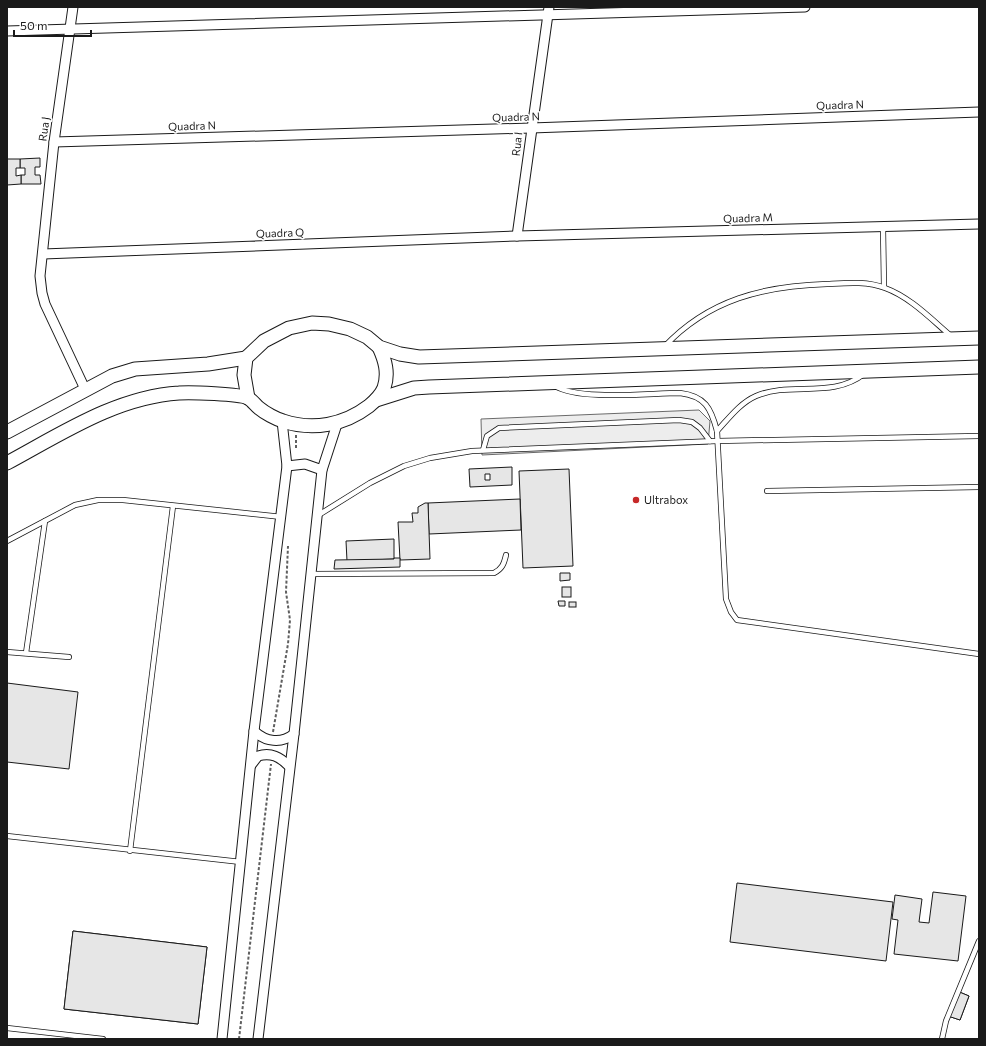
<svg xmlns="http://www.w3.org/2000/svg" width="986" height="1046" font-family="Commissioner,sans-serif">
	<style>
		.parking { fill: #ededed; stroke: #6a6a6a }
		.building { fill: #e6e6e6; stroke: #1a1a1a; fill-rule: evenodd }
		.lines { fill: none; stroke-linecap: round; stroke-linejoin: round }
		.service-casing { stroke: #1a1a1a; stroke-width: 6 }
		.minor-casing { stroke: #1a1a1a; stroke-width: 11 }
		.secondary-casing { stroke: #1a1a1a; stroke-width: 15 }
		.path { stroke: #5f5f5f; stroke-width: 2; stroke-dasharray: 3 2; stroke-linecap: butt }
		.service { stroke: #fff; stroke-width: 4.5 }
		.minor { stroke: #fff; stroke-width: 9 }
		.secondary { stroke: #fff; stroke-width: 13 }
		.poi-dot { fill: #c62828; stroke: #fff; stroke-width: 1.5 }
		.labels { text-anchor: middle; stroke-width: 3; stroke-linejoin: round; paint-order: stroke }
		.street-label { font-size: 11px; fill: #1a1a1a; stroke: #fff }
		.poi-label { font-size: 11px; fill: #1a1a1a; stroke: #fff; text-anchor: start }
	</style>
	<rect width="100%" height="100%" fill="#fff"/>
	<polygon class="parking" points="699,410 710,421 708,444 482,455 481,419"/>
	<g class="building">
		<polygon points="40,158 40,167 35,167 35,175 40,175 41,184 21,184 21,175 25,175 25,168 20,168 20,159"/>
		<polygon points="7,159 20,159 20,168 16,168 16,176 21,175 21,184 7,185"/>
		<path d="M512,467V485L470,487L469,469ZM485,474H490V480H485Z"/>
		<polygon points="569,469 573,566 523,568 519,471"/>
		<polygon points="520,499 521,530 429,534 428,503"/>
		<polygon points="425,503 428,503 430,559 400,560 398,522 413,522 412,513 418,513 418,507"/>
		<polygon points="394,539 394,559 347,561 346,541"/>
		<polygon points="394,558 400,558 400,567 334,569 335,560 394,559"/>
		<polygon points="560,573 570,573 570,580 560,581"/>
		<rect x="562" y="587" width="9" height="10"/>
		<polygon points="558,601 565,601 565,606 559,606"/>
		<rect x="569" y="602" width="7" height="5"/>
		<polygon points="7,683 78,692 69,769 7,762"/>
		<polygon points="737,883 893,902 886,961 730,942"/>
		<polygon points="933,892 966,896 958,961 894,954 898,920 892,919 895,895 922,899 919,922 929,923"/>
		<polygon points="73,931 207,947 198,1024 64,1009"/>
		<polygon points="73,931 207,947 198,1024 64,1009"/>
		<polygon points="957,991 969,996 960,1020 948,1016"/>
		<polygon points="957,991 969,996 960,1020 948,1016"/>
	</g>
	<g class="lines">
		<defs>
			<g id="service">
				<polyline points="883,227 884,287"/>
				<path d="M664,347C709,299 764,286 827,284C846,283 867,281 885,288C910,297 931,319 951,336"/>
				<path d="M555,386C580,401 649,393 680,393C705,396 711,408 717,431L726,599L731,612L737,620L979,654"/>
				<path d="M717,431C729,418 740,403 756,396C791,381 832,399 864,374"/>
				<polyline points="483,450 487,436 499,428 679,420 692,422 700,428 710,441"/>
				<polyline points="767,491 979,487"/>
				<polyline points="317,516 370,483 404,466 430,458 472,451 717,441 979,436"/>
				<polyline points="7,541 75,505 98,500 123,500 282,517"/>
				<path d="M310,574L494,573C502,569 504,564 506,555"/>
				<polyline points="7,652 69,657"/>
				<polyline points="26,653 45,521"/>
				<polyline points="7,836 241,862"/>
				<polyline points="130,851 173,506"/>
				<polyline points="7,1028 103,1039"/>
				<polyline points="942,1039 946,1021 979,941"/>
			</g>
			<g id="minor">
				<polyline points="73,7 54,142 40,276 42,293 45,304 85,389"/>
				<polyline points="7,31 805,7"/>
				<polyline points="54,142 531,128 979,112"/>
				<polyline points="517,236 549,7"/>
				<polyline points="43,254 517,236 979,224"/>
				<polyline points="287,466 305,464 322,470"/>
				<path d="M254,731C266,742 281,744 294,734"/>
				<path d="M251,765L258,756C271,752 280,757 289,766"/>
				<polyline points="222,1039 254,731 287,466 282,421"/>
				<polyline points="258,1039 294,734 322,470 337,424"/>
			</g>
			<g id="secondary">
				<polyline points="248,398 244,375 246,358 264,341 289,328 312,323 329,324 350,329 367,337 379,347 400,354 419,357 979,338"/>
				<polyline points="376,400 414,388 429,387 979,367"/>
				<polyline points="7,432 112,376 135,369 208,364 246,358"/>
				<path d="M7,463C61,434 116,397 179,393C190,392 240,394 248,398C252,400 256,406 259,408C265,413 276,419 283,421C313,431 344,425 369,406C375,401 381,395 384,388C389,373 385,360 379,347"/>
			</g>
		</defs>
		<use href="#service" class="service-casing"/>
		<use href="#minor" class="minor-casing"/>
		<use href="#secondary" class="secondary-casing"/>
		<g class="path">
			<polyline points="296,448 296,434"/>
			<polyline points="273,732 288,644 290,620 286,592 288,546"/>
			<polyline points="239,1039 271,764"/>
		</g>
		<use href="#service" class="service"/>
		<use href="#minor" class="minor"/>
		<use href="#secondary" class="secondary"/>
	</g>
	<circle class="poi-dot" cx="636" cy="500" r="4"/>
	<g class="labels">
		<g class="street-label">
			<text transform="translate(840 105) rotate(-2)" y="4">Quadra N</text>
			<text transform="translate(516 117) rotate(-2)" y="4">Quadra N</text>
			<text transform="translate(192 126) rotate(-2)" y="4">Quadra N</text>
			<text transform="translate(44 129) rotate(-82)" y="4">Rua J</text>
			<text transform="translate(517 144) rotate(-83)" y="4">Rua I</text>
			<text transform="translate(748 218) rotate(-2)" y="4">Quadra M</text>
			<text transform="translate(280 233) rotate(-2)" y="4">Quadra Q</text>
		</g>
		<g class="poi-label">
			<text x="644" y="504">Ultrabox</text>
		</g>
	</g>
	<rect width="986" height="1046" fill="none" stroke="#1a1a1a" stroke-width="16"/>
	<path d="M14 30v6h77v-6" fill="none" stroke="#1a1a1a" stroke-width="2"/>
	<text x="20" y="30" font-size="12" fill="#1a1a1a" stroke="#ffffff" stroke-width="3" paint-order="stroke">50 m</text>
</svg>
